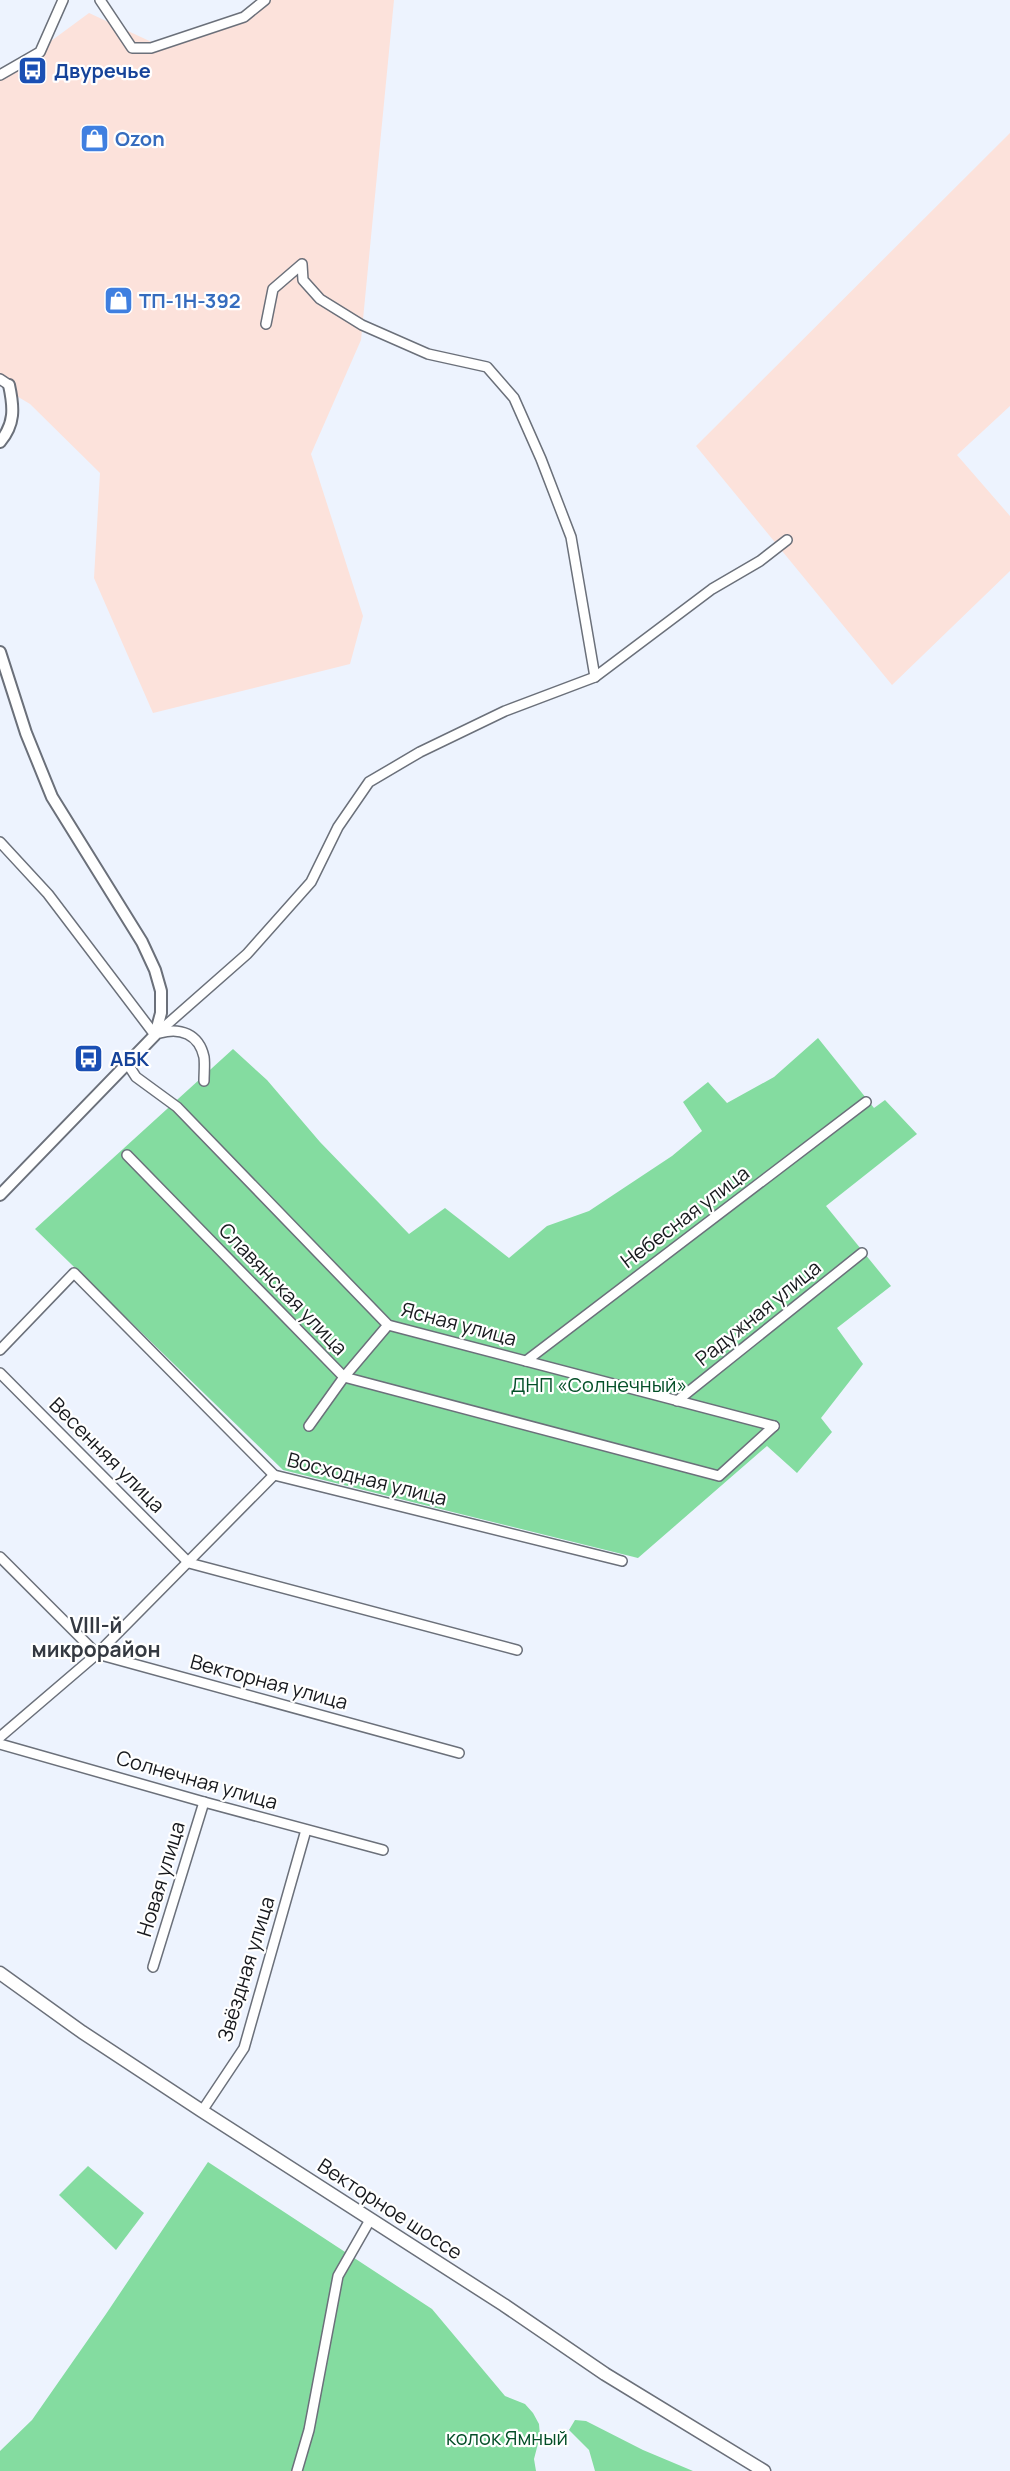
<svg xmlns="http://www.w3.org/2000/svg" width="1010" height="2471" font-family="Manrope,sans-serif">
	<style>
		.industrial { fill: #fce2db }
		.green { fill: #84dca0 }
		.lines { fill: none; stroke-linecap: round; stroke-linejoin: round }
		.minor-casing { stroke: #6b707a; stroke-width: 12 }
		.tertiary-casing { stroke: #6b707a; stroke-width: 14 }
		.secondary-casing { stroke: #6b707a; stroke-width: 15 }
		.minor { stroke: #fff; stroke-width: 9 }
		.tertiary { stroke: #fff; stroke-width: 10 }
		.secondary { stroke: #fff; stroke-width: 12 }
		.labels { text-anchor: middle; stroke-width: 4.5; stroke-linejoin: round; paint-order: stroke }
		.transit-label { font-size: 20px; font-weight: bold; fill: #164399; stroke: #fff; text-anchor: start }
		.shop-label { font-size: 20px; font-weight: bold; fill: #366cbe; stroke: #fff; text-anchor: start }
		.street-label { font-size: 20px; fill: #17191d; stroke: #fff }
		.park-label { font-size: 20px; fill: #044f28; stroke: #fff }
		.neighbourhood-label { font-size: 21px; font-weight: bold; fill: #343941; stroke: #fff }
	</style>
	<rect width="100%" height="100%" fill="#edf3fe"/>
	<g class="industrial">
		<polygon points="261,0 394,0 361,340 311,454 363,616 350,664 153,713 94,578 100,473 30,404 0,386 0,71 28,58 89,13 156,44 251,8"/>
		<polygon points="1010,133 1010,406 957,455 1010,516 1010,571 892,685 696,446"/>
	</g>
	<g class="green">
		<polygon points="818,1038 874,1108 885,1100 917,1134 826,1206 891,1286 837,1328 863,1364 821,1418 832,1432 797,1473 767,1446 638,1558 283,1470 35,1229 233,1049 267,1080 320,1142 409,1234 445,1208 509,1258 547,1226 589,1211 672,1156 702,1131 683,1102 708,1082 727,1103 774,1077"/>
		<polygon points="208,2162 432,2309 505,2396 525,2404 533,2413 539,2424 540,2436 534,2459 536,2471 0,2471 0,2451 32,2420 106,2314"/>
		<polygon points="88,2166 144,2213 116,2250 59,2195"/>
		<polygon points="575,2420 586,2421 643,2450 693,2471 595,2471 589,2450 569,2430"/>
	</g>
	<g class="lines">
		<defs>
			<g id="minor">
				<polyline points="100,0 132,48 151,48 244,17 265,0"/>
				<polyline points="0,75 40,52 63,0"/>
				<polyline points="266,324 273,289 302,264 303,280 320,299 362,325 428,354 487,367 514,398 541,459 571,537 595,677"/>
				<polyline points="0,379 9,385"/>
				<polyline points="0,842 48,894 155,1035"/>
				<path d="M160,1033C180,1027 199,1034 204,1057C205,1064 204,1073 204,1081"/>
				<polyline points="155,1035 247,954 311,882 338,827 369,782 420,752 505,711 595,677 712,589 760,561 787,540"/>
				<polyline points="127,1063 136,1077 177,1107 388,1325 774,1426"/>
				<polyline points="127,1155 344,1377 719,1476 774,1426"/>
				<polyline points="0,1350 74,1273 274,1475 622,1561"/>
				<polyline points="526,1361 866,1102"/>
				<polyline points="0,1373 189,1563 517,1650"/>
				<polyline points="677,1401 862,1253"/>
				<polyline points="309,1426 344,1377 388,1325"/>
				<polyline points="0,1557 97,1654 459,1753"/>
				<polyline points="0,1737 97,1654 274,1475"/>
				<polyline points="0,1744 204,1802 383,1850"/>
				<polyline points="153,1967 204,1802"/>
				<polyline points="202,2111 244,2048 306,1830"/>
				<polyline points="297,2471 309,2430 338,2276 370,2220"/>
			</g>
			<g id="tertiary">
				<path d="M0,442C15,424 14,408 9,385"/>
				<polyline points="0,652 26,733 52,797 142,942 155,970 161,991 161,1013 155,1035 0,1195"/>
			</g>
			<polyline id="secondary" points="0,1973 82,2032 202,2111 504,2305 605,2374 764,2471"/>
		</defs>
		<use href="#minor" class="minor-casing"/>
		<use href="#tertiary" class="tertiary-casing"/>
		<use href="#secondary" class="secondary-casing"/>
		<use href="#minor" class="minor"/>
		<use href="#tertiary" class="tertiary"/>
		<use href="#secondary" class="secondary"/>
	</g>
	<defs>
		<symbol id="bus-square" viewBox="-11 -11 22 22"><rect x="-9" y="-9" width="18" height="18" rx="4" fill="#1a4fb4" stroke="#fff"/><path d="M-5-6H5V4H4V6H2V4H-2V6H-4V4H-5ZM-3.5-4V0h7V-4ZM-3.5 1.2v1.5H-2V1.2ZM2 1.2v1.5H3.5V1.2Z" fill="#fff"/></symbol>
		<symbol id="shop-square" viewBox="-11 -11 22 22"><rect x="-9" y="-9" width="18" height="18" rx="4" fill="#3f7fe0" stroke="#fff"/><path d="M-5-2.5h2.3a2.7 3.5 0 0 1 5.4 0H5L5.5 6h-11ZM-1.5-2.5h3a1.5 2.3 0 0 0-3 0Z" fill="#fff"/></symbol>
	</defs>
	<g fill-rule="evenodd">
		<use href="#bus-square" x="16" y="54" width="33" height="33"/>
		<use href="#shop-square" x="78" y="122" width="33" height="33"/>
		<use href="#shop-square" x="102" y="284" width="33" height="33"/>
		<use href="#bus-square" x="72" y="1042" width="33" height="33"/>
	</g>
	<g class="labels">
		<g class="transit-label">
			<text x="54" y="78">Двуречье</text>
			<text x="110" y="1066">АБК</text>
		</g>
		<g class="shop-label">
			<text x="115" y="146">Ozon</text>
			<text x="139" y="308">ТП-1Н-392</text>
		</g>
		<g class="street-label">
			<text transform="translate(685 1217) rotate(-37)" y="7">Небесная улица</text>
			<text transform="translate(283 1289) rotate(46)" y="7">Славянская улица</text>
			<text transform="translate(758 1313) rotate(-39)" y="7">Радужная улица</text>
			<text transform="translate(459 1324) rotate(15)" y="7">Ясная улица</text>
			<text transform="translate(107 1455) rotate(45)" y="7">Весенняя улица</text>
			<text transform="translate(367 1479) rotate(14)" y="7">Восходная улица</text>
			<text transform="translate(269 1682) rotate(15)" y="7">Векторная улица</text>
			<text transform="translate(197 1780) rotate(16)" y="7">Солнечная улица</text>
			<text transform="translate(161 1879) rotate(-73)" y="7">Новая улица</text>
			<text transform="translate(246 1969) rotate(-73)" y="7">Звёздная улица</text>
			<text transform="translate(390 2209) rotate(33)" y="7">Векторное шоссе</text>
		</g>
		<g class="park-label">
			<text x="599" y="1392">ДНП «Солнечный»</text>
			<text x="507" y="2445">колок Ямный</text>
		</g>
		<g class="neighbourhood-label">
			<text x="96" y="1633">VIII-й<tspan x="96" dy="24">микрорайон</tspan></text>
		</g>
	</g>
</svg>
